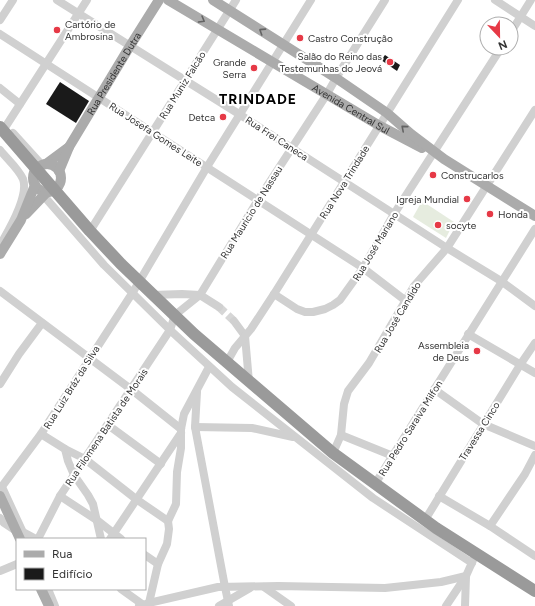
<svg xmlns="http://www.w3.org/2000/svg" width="535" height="606" font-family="Figtree,sans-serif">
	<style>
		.park { fill: #e6ecdf }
		.building { fill: #1a1a1a }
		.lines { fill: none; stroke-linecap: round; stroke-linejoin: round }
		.minor-tunnel { stroke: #d6d6d6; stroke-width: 8; stroke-dasharray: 8 4; stroke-linecap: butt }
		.minor { stroke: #d0d0d0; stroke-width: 8 }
		.major { stroke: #ababab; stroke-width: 10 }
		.highway { stroke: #9a9a9a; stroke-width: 12 }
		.oneway { stroke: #636363 }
		.poi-dot { fill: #e63946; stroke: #fff; stroke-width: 1.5 }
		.labels { text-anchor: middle; stroke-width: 4; stroke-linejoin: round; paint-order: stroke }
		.poi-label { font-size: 10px; fill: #333; stroke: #fff; text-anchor: start }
		.street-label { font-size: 10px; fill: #333; stroke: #fff }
		.district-label { font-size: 14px; font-weight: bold; letter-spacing: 1px; fill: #000; stroke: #fff }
	</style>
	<rect width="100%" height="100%" fill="#fff"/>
	<polygon class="park" points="422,201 454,222 446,238 413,217"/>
	<g class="building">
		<polygon points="385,55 400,65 397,71 381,60"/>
		<polygon points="60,82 89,101 76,123 46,104"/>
	</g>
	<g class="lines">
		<polyline class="minor-tunnel" points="219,307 234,321"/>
		<g class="minor">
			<polyline points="57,0 239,114 447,248 501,281 535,306"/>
			<polyline points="495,0 535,26"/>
			<polyline points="0,20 13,0"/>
			<polyline points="511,32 531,0"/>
			<polyline points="0,34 363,268 406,301"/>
			<polyline points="0,88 20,104"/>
			<polyline points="0,130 3,130 6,126 87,0"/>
			<polyline points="13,133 42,165"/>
			<path d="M0,150C7,159 18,168 23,179C29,196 9,230 0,245"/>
			<polyline points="43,195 104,265 170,330 232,387 373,498 472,563"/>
			<polyline points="90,231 236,0"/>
			<polyline points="0,291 132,390 181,429"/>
			<polyline points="274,294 297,309 305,312 313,312 325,309 333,305 340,300 363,268 394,214 501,48"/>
			<polyline points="152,295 182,294 200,295 219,307"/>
			<polyline points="234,321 245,336 249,382"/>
			<polyline points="468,334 535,373"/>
			<polyline points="227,362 235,348 251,329 274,294 458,0"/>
			<polyline points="0,384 19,354 42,323"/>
			<polyline points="434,389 483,424 535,446"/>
			<polyline points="197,392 195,427 225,587 229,606"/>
			<polyline points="108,425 161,464"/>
			<polyline points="195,427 252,428 293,437"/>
			<polyline points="41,434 65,449 68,461 74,475 88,495 93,504 101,539"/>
			<polyline points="341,435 393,456"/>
			<polyline points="65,449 85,459 136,499 168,521"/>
			<polyline points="333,453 341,435 344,404 348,391 369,363 414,286 447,248 535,110"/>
			<polyline points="535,455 525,474 490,526 535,556"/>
			<polyline points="375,484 535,229"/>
			<polyline points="2,487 26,539"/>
			<polyline points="0,489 41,434 133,292 207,167 311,0"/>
			<polyline points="60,496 98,521 121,539"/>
			<polyline points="439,496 490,526"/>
			<polyline points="0,518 4,523 16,531 23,532 36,539"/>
			<polyline points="425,520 520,365 535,343"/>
			<polyline points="38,539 60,496 74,475 170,330 175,315 200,295 258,200 327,94 336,78 385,0"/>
			<polyline points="110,539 181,433"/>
			<polyline points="145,555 158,564"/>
			<polyline points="0,571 17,564"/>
			<polyline points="264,587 291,606"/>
			<polyline points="48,589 55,606"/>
			<polyline points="121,589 142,604"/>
			<polyline points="149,603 158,564 167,544 169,529 168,521 176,504 177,472 181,448 181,429 184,414 209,367"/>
			<polyline points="139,606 149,603 218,587 278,586 385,588 441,582 466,576 465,606"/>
			<polyline points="219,606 250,588"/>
			<polyline points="446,606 466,576 474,558"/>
		</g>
		<g class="major">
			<path id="s1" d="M168,0L380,126L422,148"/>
			<polyline points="213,0 336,78 387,113 411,134 444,159 535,216"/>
			<polyline points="46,164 69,147"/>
			<circle cx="47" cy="178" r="14"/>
			<path id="s2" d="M59,171L69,147L130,46L159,0"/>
			<polyline points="26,214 47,192"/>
			<polyline points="0,254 21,220 35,185"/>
			<polyline points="0,496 20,539"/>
			<polyline points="41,589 49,606"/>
		</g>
		<polyline class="highway" points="0,127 90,231 121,264 194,334 333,453 436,528 535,591"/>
	</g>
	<defs><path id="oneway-chevron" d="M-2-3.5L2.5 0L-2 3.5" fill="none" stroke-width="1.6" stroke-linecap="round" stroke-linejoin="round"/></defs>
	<g class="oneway">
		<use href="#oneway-chevron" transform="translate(202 20) rotate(30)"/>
		<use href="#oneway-chevron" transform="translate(262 31) rotate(-147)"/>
		<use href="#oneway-chevron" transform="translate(404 128) rotate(-139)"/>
	</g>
	<g class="poi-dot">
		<circle cx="57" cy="30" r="4"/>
		<circle cx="300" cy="38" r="4"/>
		<circle cx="390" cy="62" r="4"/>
		<circle cx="254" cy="68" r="4"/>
		<circle cx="223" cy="117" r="4"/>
		<circle cx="433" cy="175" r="4"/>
		<circle cx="467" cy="199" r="4"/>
		<circle cx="490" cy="214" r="4"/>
		<circle cx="438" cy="225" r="4"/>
		<circle cx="477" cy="351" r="4"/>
	</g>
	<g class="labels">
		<g class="poi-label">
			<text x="65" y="28">Cartório de<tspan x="65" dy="12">Ambrosina</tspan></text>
			<text x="308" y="42">Castro Construção</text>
			<text x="382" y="60" text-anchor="end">Salão do Reino das<tspan x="382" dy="12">Testemunhas do Jeová</tspan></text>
			<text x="246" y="66" text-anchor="end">Grande<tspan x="246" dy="12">Serra</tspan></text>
			<text x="215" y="121" text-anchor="end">Detca</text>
			<text x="441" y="179">Construcarlos</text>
			<text x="459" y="203" text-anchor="end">Igreja Mundial</text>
			<text x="498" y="218">Honda</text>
			<text x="446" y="229">socyte</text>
			<text x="469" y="349" text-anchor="end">Assembleia<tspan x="469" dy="12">de Deus</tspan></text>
		</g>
		<g class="street-label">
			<text dy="4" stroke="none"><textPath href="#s2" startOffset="112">Rua Presidente Dutra</textPath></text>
			<text transform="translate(182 85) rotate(-58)" y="4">Rua Muniz Falcão</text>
			<text dy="4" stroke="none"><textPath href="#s1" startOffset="213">Avenida Central Sul</textPath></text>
			<text transform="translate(156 134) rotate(33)" y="4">Rua Josefa Gomes Leite</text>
			<text transform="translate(277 138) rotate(33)" y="4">Rua Frei Caneca</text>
			<text transform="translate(344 182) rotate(-58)" y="4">Rua Nova Trindade</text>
			<text transform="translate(251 212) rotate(-58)" y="4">Rua Mauricio de Nassau</text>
			<text transform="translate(375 246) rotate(-59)" y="4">Rua José Mariano</text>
			<text transform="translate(397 317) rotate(-59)" y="4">Rua José Candido</text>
			<text transform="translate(71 387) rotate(-58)" y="4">Rua Luiz Bráz da Silva</text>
			<text transform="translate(106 427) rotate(-56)" y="4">Rua Filomena Batista de Morais</text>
			<text transform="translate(410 428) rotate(-58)" y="4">Rua Pedro Saraiva Milfon</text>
			<text transform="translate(479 431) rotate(-58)" y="4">Travessa Cinco</text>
		</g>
		<g class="district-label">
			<text x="258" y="104">TRINDADE</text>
		</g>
	</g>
	<rect x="16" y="538" width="130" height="52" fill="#ffffff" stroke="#adadad"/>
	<rect x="24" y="551" width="20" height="6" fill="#ababab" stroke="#adadad"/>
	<text x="52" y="558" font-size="12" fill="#333333">Rua</text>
	<rect x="24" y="568" width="20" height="12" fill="#1a1a1a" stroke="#adadad"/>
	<text x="52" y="578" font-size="12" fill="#333333">Edifício</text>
	<g transform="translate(499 36) rotate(158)"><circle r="19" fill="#ffffff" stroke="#adadad"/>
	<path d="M0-3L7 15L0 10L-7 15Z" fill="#e63946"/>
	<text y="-6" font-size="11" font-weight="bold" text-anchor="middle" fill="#333333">N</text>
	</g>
</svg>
